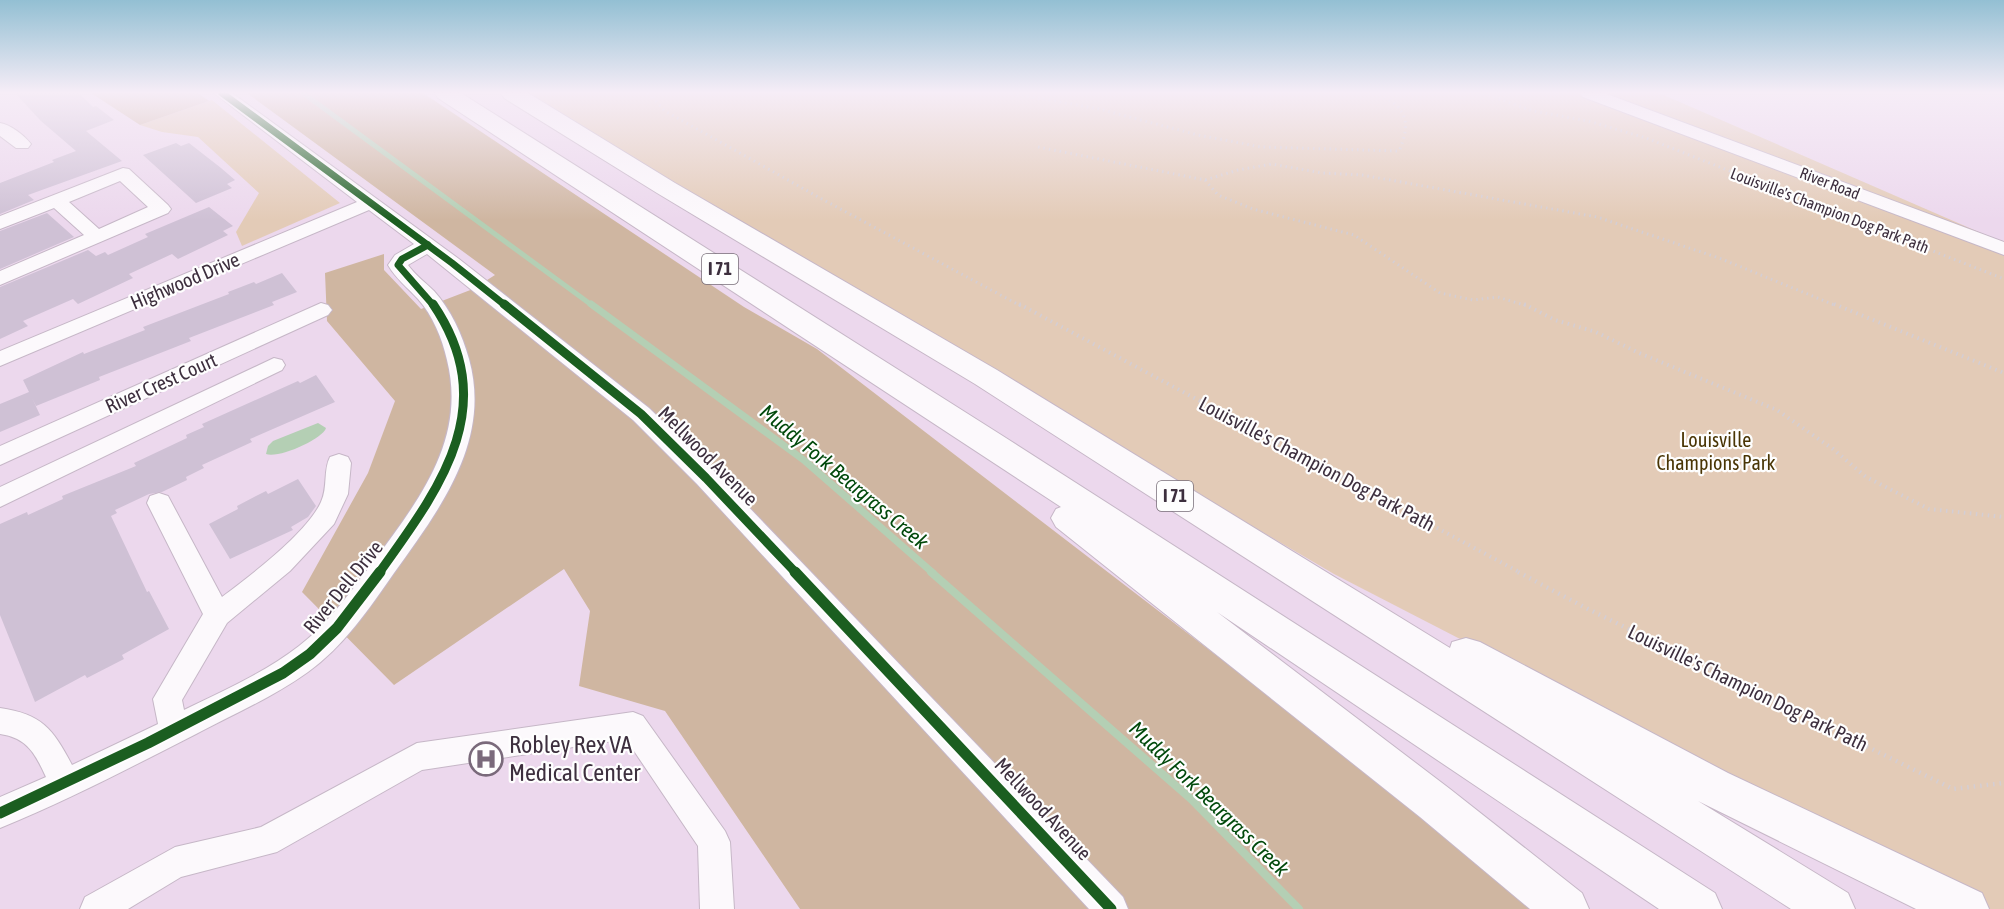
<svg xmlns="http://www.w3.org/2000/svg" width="2004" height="909" font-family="'Asap Condensed',sans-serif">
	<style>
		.green { fill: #e3cbb7 }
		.forest { fill: #cfb6a1 }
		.water { fill: #b4cfb4 }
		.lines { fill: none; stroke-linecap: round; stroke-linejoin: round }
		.stream-far2 { stroke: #b4cfb4; stroke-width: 5 }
		.stream-far1 { stroke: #b4cfb4; stroke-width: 7 }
		.stream { stroke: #b4cfb4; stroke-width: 8 }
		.building { fill: #cfc1d5 }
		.minor-casing { stroke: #c6b7c7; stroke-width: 2 }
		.highway-casing { stroke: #c6b7c7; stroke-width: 2 }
		.path-far2 { stroke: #d4ced4; stroke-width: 3; stroke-dasharray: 1.5 4; stroke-linecap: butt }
		.path-far1 { stroke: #d4ced4; stroke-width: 4; stroke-dasharray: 1.5 4.5; stroke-linecap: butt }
		.path { stroke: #d4ced4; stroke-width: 4.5; stroke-dasharray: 1.5 5; stroke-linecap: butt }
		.minor { fill: #fcf9fc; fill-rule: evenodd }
		.highway { fill: #fcf9fc; fill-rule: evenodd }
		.cycleway-far2-casing { stroke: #fefefe; stroke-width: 10 }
		.cycleway-far1-casing { stroke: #fefefe; stroke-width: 13 }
		.cycleway-casing { stroke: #fefefe; stroke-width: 15 }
		.cycleway-far2 { stroke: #1b5e20; stroke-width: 7 }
		.cycleway-far1 { stroke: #1b5e20; stroke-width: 9 }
		.cycleway { stroke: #1b5e20; stroke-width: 11 }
		.labels { text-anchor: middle; stroke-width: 4.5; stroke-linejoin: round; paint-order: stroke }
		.far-street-label { font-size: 16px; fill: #3d2f3e; stroke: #fefefe }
		.shield { fill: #fefefe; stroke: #776d78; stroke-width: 1.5 }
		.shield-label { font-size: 18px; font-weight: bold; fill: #3d2f3e }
		.street-label { font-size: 20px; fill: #3d2f3e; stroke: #fefefe }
		.park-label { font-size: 20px; fill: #493504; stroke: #fefefe }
		.water-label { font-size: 21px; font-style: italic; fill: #01490b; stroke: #fefefe }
		.near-poi-label { font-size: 24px; fill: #3d2f3e; stroke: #fefefe; text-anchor: start }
	</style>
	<rect width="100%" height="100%" fill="#ecd8ed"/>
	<g class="green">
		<polygon points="514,93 1659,93 2004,243 2004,909 1983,909 1334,574"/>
		<polygon points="212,100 340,203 242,246 236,232 259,193 198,137 162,132 140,125"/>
	</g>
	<g class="forest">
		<polygon points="91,93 198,93 209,101 140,125"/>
		<polygon points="247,93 423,93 744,307 817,349 1547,909 800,909 665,711 579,686 590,611 564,569 394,685 302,592 368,473 395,401 327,321 325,273 384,254 384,270 421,309 473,289 495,275"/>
	</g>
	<path class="water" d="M318,423L326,428C323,439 278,459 266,454L268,446L273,441Z"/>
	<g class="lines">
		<polyline class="stream-far2" points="303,93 593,306"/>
		<polyline class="stream-far1" points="591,304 805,461 933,573"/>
		<polyline class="stream" points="931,572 1191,799 1299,909"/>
	</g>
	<g class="building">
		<polygon points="15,93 79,93 93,107 96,106 114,120 86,131 122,161 28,195 34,200 0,214 0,183 54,162 52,160 76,151 41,121"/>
		<polygon points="176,143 181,146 189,143 221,168 235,180 227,184 232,188 196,203 143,155"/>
		<polygon points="209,207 233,226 223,231 228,235 178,259 172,254 129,274 133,278 78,304 73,299 23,321 28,326 0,339 0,287 88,250 96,256 105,252 108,255 148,237 145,234"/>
		<polygon points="47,213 74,237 0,269 0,231"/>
		<polygon points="282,273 297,292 272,302 274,305 189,338 191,341 99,377 100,380 36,406 32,398 40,415 0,432 0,404 29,392 23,380 83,352 84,354 145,330 143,327 229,294 228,292 254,282 256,284"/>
		<polygon points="316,375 335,402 250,439 252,442 202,465 204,468 186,477 187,480 162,492 149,494 115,510 117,513 111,516 147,592 149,591 169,629 122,655 124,659 87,678 85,675 35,702 0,615 0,524 27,512 28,515 63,499 62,496 136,466 134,463 187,438 186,435 204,427 202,424 298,381 300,383"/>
		<polygon points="298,479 316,506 308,517 291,527 293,530 230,559 209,524 238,509 237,506 258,495 266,491 268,494"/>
	</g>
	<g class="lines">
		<defs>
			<g id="minor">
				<path d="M214,93H232L459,259L649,408L715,472L1123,897L1128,909H1089L697,484L633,420L427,254L408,265C415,275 425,282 434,291C451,310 462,334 469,359C492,442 439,510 394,573C369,609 344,646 308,672C273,697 234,714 196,734C133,766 67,801 0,828V797L46,777C35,753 27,738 0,734V708C42,714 53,729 72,765L158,724L153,699L203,614L147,503L150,496L159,493L168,496L222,597C250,576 307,533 321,502C328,487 323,470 330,457L339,454L348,457L351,463L348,494L334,524L290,571L227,623L182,700L184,710C223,691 264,673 299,646C329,623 351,591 374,561C418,501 467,440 447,360C442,338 433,316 418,299C407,287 396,279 388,265L395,255L414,244L369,210L0,366V351L357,202Z"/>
				<polygon points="1581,93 1604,93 2004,242 2004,255 1583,97"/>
				<path d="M0,123C11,125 24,135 31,144L28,148H16L0,136Z"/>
				<path d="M123,168L129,169L168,205L171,209L168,213L0,285V271L84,235L54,208L0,229V216ZM120,181L148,207L99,229L69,202Z"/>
				<polygon points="321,303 328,305 332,310 328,315 0,465 0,446"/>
				<polygon points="274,358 282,360 285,365 282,370 0,507 0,487"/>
				<polygon points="633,712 643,716 725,831 730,842 734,909 700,909 698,846 626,739 422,770 277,852 181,877 128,909 80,909 85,897 175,847 261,827 417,743"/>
			</g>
			<g id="highway">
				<polygon points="435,93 461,93 1006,438 1715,893 1722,909 1659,909 1217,612 1450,789 1582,893 1589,909 1530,909 1420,817 1056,527 1051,518 1056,509 1061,507 438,98"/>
				<polygon points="501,93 528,93 675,183 997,370 1450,648 1452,642 1466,638 1480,642 1728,773 1982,893 1989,909 1916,909 1698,801 1848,893 1855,909 1791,909 975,384 657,193 504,98"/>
			</g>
		</defs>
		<use href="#minor" class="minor-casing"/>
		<use href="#highway" class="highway-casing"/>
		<g class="path-far2">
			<polyline points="648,93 665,111 820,198 1021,306"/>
			<path d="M1011,93L1099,109L1198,135L1261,147L1399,151C1412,121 1406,106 1376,93"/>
			<polyline points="1483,93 1533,111 1588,121 1646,138 2004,279"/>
			<polyline points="1038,147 1205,180 1238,170 1272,164 1322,173 1362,175 1597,217 1719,258 1837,306"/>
			<polyline points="1205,180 1218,195 1253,209 1354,235 1440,293 1473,300 1498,297 1527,306"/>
		</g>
		<g class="path-far1">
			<polyline points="1019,304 1521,573"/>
			<polyline points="1524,304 1555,320 1596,332 1639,353 1777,410 1833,449 1866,477 1929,509 2004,517"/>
			<polyline points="1834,304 2004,373"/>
		</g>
		<polyline class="path" points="1518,572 1586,608 1953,789 2004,783"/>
		<use href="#minor" class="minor"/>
		<use href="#highway" class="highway"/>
		<defs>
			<g id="cycleway-far2">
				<polyline points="222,93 452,263 506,306"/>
				<polyline points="428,245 402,259 398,265 434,306"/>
			</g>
			<g id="cycleway-far1">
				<polyline points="504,304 641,414 706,478 796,573"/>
				<path d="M379,573C439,489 503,407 433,304"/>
			</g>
			<g id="cycleway">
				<polyline points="795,572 1111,909"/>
				<polyline points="0,813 148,743 283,673 310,654 337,628 380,572"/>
			</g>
		</defs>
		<use href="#cycleway-far2" class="cycleway-far2-casing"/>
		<use href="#cycleway-far1" class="cycleway-far1-casing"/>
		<use href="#cycleway" class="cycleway-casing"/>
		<use href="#cycleway-far2" class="cycleway-far2"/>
		<use href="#cycleway-far1" class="cycleway-far1"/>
		<use href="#cycleway" class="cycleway"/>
	</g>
	<linearGradient id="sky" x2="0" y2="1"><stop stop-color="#93bfd3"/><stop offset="0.42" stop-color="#f6edf7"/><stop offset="1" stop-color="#f6edf7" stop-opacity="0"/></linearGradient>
	<rect width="2004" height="220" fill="url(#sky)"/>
	<defs>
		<symbol id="hospital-ring" viewBox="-11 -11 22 22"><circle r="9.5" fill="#fefefe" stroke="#7a6a7b" stroke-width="1.5"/><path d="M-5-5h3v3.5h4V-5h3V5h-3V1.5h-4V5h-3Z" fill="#7a6a7b"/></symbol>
	</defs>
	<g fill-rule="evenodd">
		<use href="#hospital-ring" x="467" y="740" width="38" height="38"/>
	</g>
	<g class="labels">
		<g class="far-street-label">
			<text transform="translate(1830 183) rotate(21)" y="6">River Road</text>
			<text transform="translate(1830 210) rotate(21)" y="6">Louisville's Champion Dog Park Path</text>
		</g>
		<g class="shield">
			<rect x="702" y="254" width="36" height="30" rx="4.5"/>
			<rect x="1157" y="481" width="36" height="30" rx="4.5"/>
		</g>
		<g class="shield-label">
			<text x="720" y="275">I 71</text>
			<text x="1175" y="502">I 71</text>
		</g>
		<g class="street-label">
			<text transform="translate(185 281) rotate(-23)" y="7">Highwood Drive</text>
			<text transform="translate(161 383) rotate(-24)" y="7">River Crest Court</text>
			<text transform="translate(708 456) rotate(45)" y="7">Mellwood Avenue</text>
			<text transform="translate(1317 464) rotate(28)" y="7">Louisville's Champion Dog Park Path</text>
			<text transform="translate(343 587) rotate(-51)" y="7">River Dell Drive</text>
			<text transform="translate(1748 688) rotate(26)" y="7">Louisville's Champion Dog Park Path</text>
			<text transform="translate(1043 809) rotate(47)" y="7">Mellwood Avenue</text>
		</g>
		<g class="park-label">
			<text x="1716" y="447">Louisville<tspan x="1716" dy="23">Champions Park</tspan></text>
		</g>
		<g class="water-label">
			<text transform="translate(844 477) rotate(40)" y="7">Muddy Fork Beargrass Creek</text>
			<text transform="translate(1209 799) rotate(44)" y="7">Muddy Fork Beargrass Creek</text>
		</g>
		<g class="near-poi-label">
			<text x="509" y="753">Robley Rex VA<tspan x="509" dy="28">Medical Center</tspan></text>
		</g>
	</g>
</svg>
